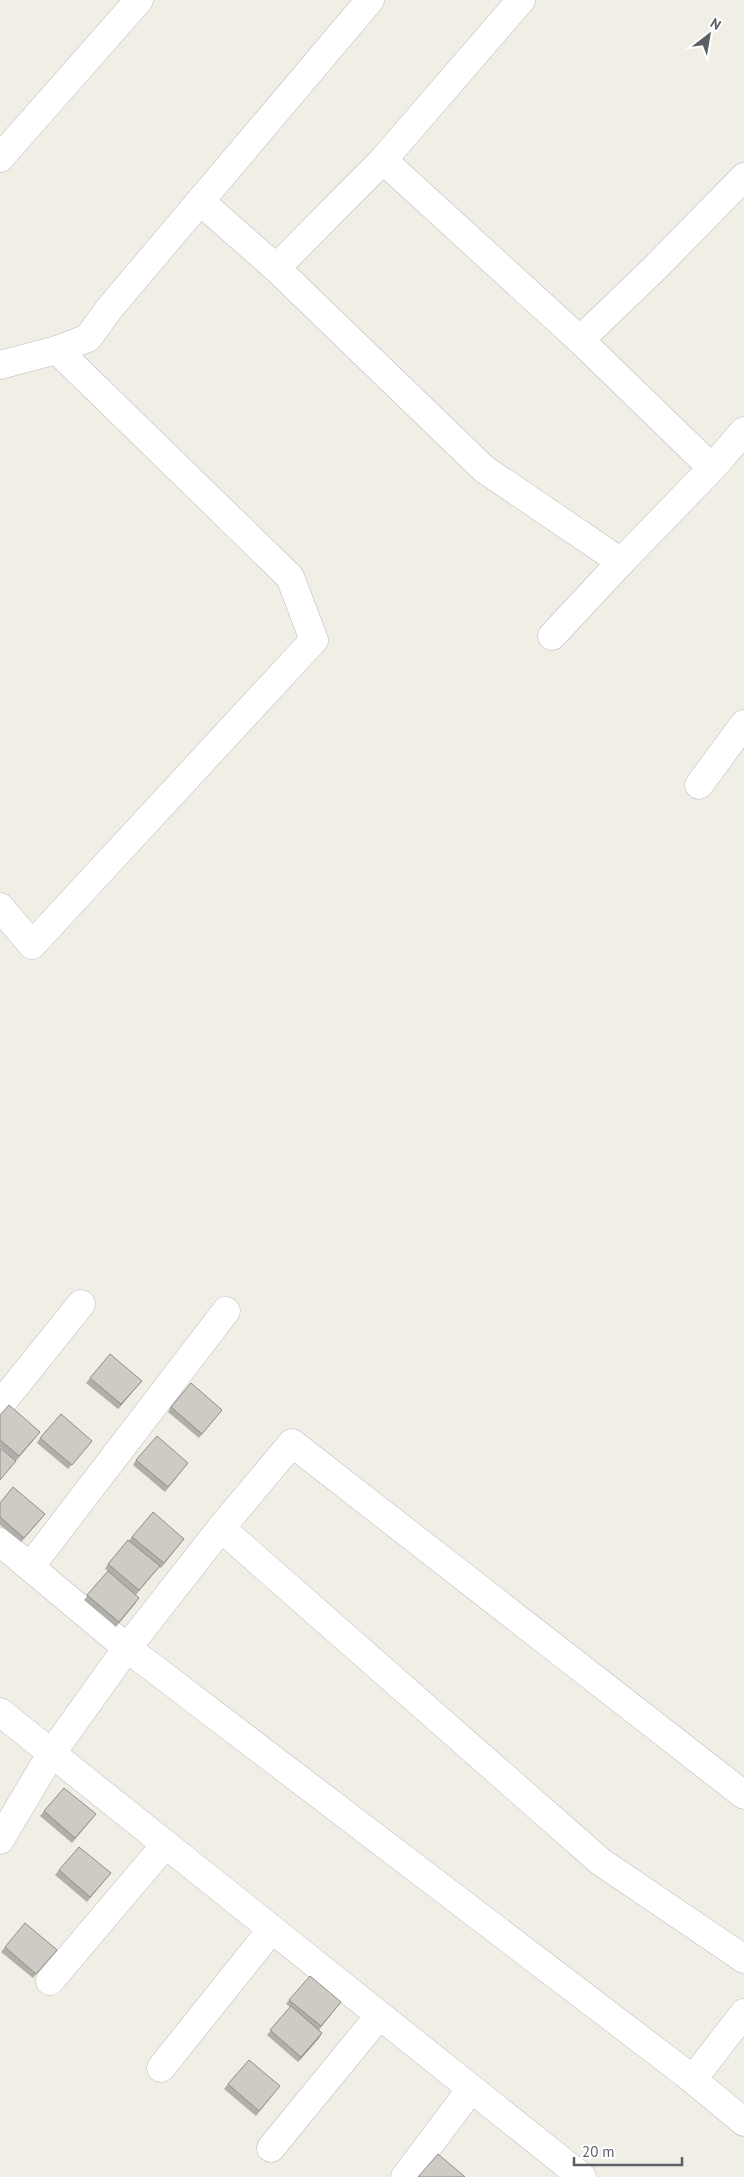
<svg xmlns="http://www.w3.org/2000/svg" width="744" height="2177" font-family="'PT Sans',sans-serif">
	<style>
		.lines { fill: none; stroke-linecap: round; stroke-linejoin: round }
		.street-casing { stroke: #b9bcc1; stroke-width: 29 }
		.street { stroke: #fff; stroke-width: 28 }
		.wall { fill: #b0afa9 }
		.shaded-wall { fill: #908e89 }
		.building { fill: #cdcbc4; stroke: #908e89 }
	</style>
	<rect width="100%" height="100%" fill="#f0eee5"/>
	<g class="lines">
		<defs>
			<g id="street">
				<polyline points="0,158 139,0"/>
				<polyline points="383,160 580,340 712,468"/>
				<polyline points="200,201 276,268 383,160 521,0"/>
				<polyline points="276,268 484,469 621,562 552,636"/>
				<polyline points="580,340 655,268 744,177"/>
				<polyline points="0,365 57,350 88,338 109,309 370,0"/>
				<polyline points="621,562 712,468 744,431"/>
				<polyline points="699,785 744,724"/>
				<polyline points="0,907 32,945 314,640 290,577 57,350"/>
				<polyline points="0,1405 81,1304"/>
				<polyline points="221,1528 292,1443 744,1795"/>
				<polyline points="0,1542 127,1648 686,2074 744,2122"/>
				<polyline points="30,1567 226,1311"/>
				<polyline points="0,1712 582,2177"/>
				<polyline points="0,1840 51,1754 127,1648 221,1528 601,1862 744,1959"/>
				<polyline points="50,1981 165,1845"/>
				<polyline points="161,2068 272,1929"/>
				<polyline points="693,2079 744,2013"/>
				<polyline points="271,2148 379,2016"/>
				<polyline points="405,2177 471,2089"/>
			</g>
		</defs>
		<use href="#street" class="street-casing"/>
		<use href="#street" class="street"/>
	</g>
	<g class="wall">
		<polygon points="90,1378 142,1381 118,1409 86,1383"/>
		<polygon points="171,1407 222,1410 199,1438 168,1412"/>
		<polygon points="0,1415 37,1436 16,1461 0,1447"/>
		<polygon points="40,1438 92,1441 68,1469 37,1443"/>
		<polygon points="136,1460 188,1463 165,1492 133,1465"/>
		<polygon points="0,1503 41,1519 21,1542 0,1525"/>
		<polygon points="132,1537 184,1539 161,1568 159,1567 136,1595 136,1603 116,1627 84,1600 108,1571 105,1569 108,1564"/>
		<polygon points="44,1811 92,1819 72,1843 40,1816"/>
		<polygon points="59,1870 111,1873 87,1902 55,1875"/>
		<polygon points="5,1947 57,1950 33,1978 1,1952"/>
		<polygon points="289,2000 341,2002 319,2030 319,2038 298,2062 267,2035 290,2007 286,2004"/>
		<polygon points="228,2084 276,2091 256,2116 224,2089"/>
	</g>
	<g class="shaded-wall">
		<polygon points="142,1381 138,1385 118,1409 121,1404"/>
		<polygon points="45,1514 41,1519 21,1542 24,1538"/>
		<polygon points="322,2033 319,2038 298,2062 301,2057"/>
	</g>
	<g class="building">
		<polygon points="110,1354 142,1381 121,1404 90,1378"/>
		<polygon points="191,1383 222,1410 202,1434 171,1407"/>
		<polygon points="9,1405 40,1432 19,1456 0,1440 0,1415"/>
		<polygon points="61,1414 92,1441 72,1465 40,1438"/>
		<polygon points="157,1436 188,1463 168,1487 136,1460"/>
		<polygon points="0,1448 16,1461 0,1480"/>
		<polygon points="13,1487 45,1514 24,1538 0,1517 0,1503"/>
		<polygon points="153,1512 184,1539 164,1563 132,1537"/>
		<polygon points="128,1540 160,1566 139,1590 108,1564"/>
		<polygon points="108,1571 139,1598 119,1622 87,1595"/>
		<polygon points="64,1788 96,1814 75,1838 44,1811"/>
		<polygon points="79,1847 111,1873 90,1897 59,1870"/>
		<polygon points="25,1923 57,1950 36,1974 5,1947"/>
		<polygon points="310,1976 341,2002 321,2026 289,2000"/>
		<polygon points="291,2006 322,2033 301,2057 270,2030"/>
		<polygon points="249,2060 280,2086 259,2111 228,2084"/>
		<polygon points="438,2154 465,2177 418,2177"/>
	</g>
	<g transform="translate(709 35) rotate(31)" stroke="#ffffff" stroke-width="4" paint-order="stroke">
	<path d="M0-4L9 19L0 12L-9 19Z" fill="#5c6066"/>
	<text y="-8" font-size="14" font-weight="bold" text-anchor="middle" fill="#5c6066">N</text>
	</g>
	<path d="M574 2157v8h108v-8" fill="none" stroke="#5c6066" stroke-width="2.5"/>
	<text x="582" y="2157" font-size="15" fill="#5c6066" stroke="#ffffff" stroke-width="4" paint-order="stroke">20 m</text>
</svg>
